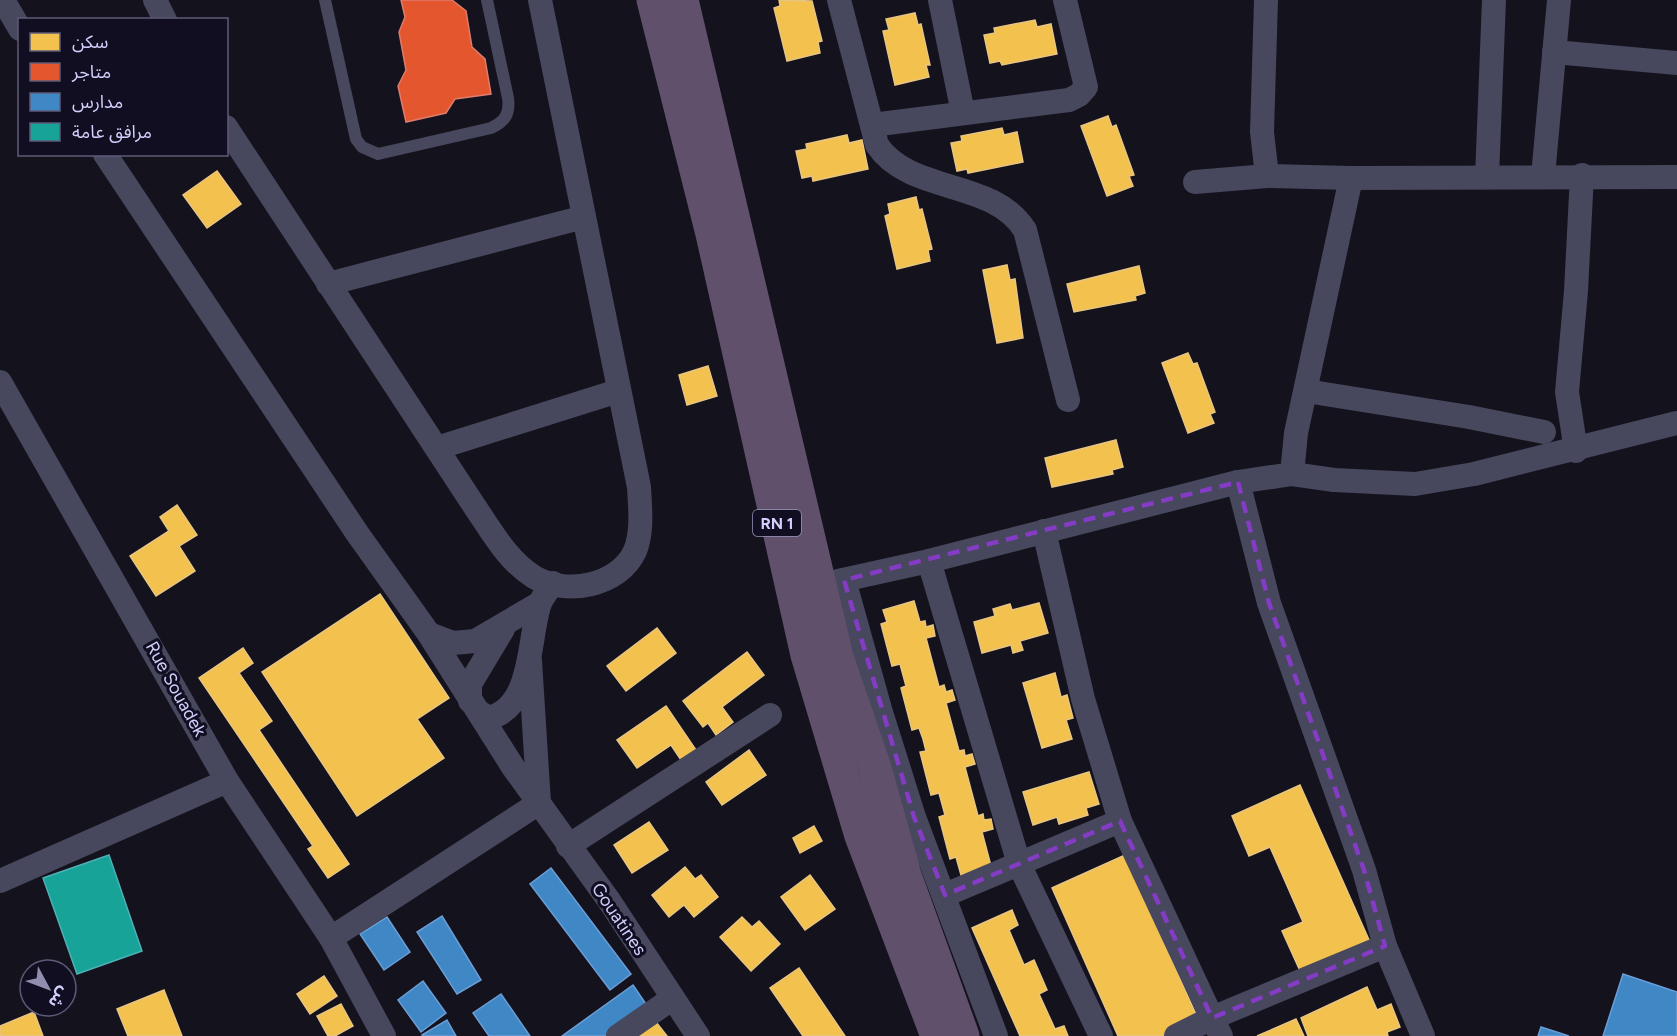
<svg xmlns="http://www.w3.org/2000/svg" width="1677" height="1036" font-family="Figtree,'Noto Sans Arabic',sans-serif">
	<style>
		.homes { fill: #f2c14e; stroke: #e8c582; stroke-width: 1.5 }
		.shops { fill: #e4572e; stroke: #df7b6c; stroke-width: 1.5 }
		.schools { fill: #3f88c5; stroke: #6b9dd6; stroke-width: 1.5 }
		.public { fill: #17a398; stroke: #4fb0b6; stroke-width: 1.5 }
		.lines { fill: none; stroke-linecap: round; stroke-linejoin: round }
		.service { stroke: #47475d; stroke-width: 12 }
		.minor { stroke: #47475d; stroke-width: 24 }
		.trunk { stroke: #60506b; stroke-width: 33 }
		.marked { fill: none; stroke: #843cc5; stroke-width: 4.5; stroke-dasharray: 12 8; stroke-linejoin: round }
		.labels { text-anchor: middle; stroke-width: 6; stroke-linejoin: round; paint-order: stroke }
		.shield { fill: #100e20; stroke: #9895bb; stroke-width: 1.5 }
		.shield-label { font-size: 16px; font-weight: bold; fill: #d2cffd }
		.street-label { font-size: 18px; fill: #d2cffd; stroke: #100e20 }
	</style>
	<rect width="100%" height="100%" fill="#14121c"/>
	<g class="homes">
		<polygon points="779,0 812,1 822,41 818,42 820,53 787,61 774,8 780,6"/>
		<polygon points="915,13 918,25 921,24 930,65 926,65 929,77 895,85 883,31 889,30 886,19"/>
		<polygon points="1035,20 1037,27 1051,24 1057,54 1002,65 1000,61 990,63 984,35 995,33 994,28"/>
		<polygon points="1108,116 1112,127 1116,125 1134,175 1129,176 1133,186 1107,196 1081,126"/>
		<polygon points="1002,128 1004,135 1017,132 1023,162 968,173 967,169 957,171 951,143 962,141 961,136"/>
		<polygon points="847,135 849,143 862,140 868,169 813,181 812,176 802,178 796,151 807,149 806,144"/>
		<polygon points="217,171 241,204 207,228 183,195"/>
		<polygon points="916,197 919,210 922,209 932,249 928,250 930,261 897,269 885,216 890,214 888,204"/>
		<polygon points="1007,265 1010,280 1015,279 1023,338 997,343 983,270"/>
		<polygon points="1139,266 1145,293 1135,296 1136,300 1074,312 1067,284"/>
		<polygon points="1188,353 1193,364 1197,363 1215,412 1210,414 1214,423 1188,433 1162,363"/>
		<polygon points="708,366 717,396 687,405 679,375"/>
		<polygon points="1116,440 1123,467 1112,470 1113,474 1052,487 1045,458"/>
		<polygon points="177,505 197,535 179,546 195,571 156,596 130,556 169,531 160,517"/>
		<polygon points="380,594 449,698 417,719 444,758 357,816 262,672"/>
		<polygon points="914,601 920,622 925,621 926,627 933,625 935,636 926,638 939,687 944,685 946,692 952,690 955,700 946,703 959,751 964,750 965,756 972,754 975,764 965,767 978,816 983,814 984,820 991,819 993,829 982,832 991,866 961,875 956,857 950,859 939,817 945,815 939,793 931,795 920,752 926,751 923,739 919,728 912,730 901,688 906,686 900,664 892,666 881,624 887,622 883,610"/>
		<polygon points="1039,603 1048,633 1020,641 1023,650 1013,653 1011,645 982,653 974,622 995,616 993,609 1010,604 1012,610"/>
		<polygon points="657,628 676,653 626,691 607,666"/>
		<polygon points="243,648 253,663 239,673 272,721 259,730 349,864 328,878 308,849 313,846 199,678"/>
		<polygon points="747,652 764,675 722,707 733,722 716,735 708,723 703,727 683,701"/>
		<polygon points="1055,673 1061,697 1067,695 1073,718 1066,720 1072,739 1042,748 1023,683"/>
		<polygon points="666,706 696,750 681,760 671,745 637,768 617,740"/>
		<polygon points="749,750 766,775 722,805 706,782"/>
		<polygon points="1089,772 1099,804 1086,808 1088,815 1059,824 1057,817 1033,825 1023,792"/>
		<polygon points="1300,785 1370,942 1301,973 1282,931 1303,922 1270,847 1249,856 1232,816"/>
		<polygon points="649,822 668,850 632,873 614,845"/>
		<polygon points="814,826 822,841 800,853 793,838"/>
		<polygon points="1125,855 1199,1021 1165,1036 1118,1036 1052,888"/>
		<polygon points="685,867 695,879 701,875 718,897 694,917 684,905 669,917 652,895"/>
		<polygon points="810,875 835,909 805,930 781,897"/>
		<polygon points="1012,910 1018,925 1009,930 1024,965 1034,960 1047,990 1039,994 1055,1029 1064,1026 1068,1036 1020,1036 972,928"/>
		<polygon points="742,917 752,927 759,921 780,944 751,971 720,937"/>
		<polygon points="799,968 845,1036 803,1036 770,988"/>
		<polygon points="324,976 337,996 310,1014 297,994"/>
		<polygon points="1367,987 1377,1010 1391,1004 1400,1027 1387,1032 1388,1036 1308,1036 1301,1018"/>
		<polygon points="164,990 182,1036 128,1036 117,1009"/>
		<polygon points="341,1004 353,1026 335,1036 328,1036 317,1016"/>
		<polygon points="34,1012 43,1036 0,1036 0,1026"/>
		<polygon points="1296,1019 1304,1036 1257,1036"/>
		<polygon points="656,1022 667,1036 637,1036"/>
	</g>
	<polygon class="shops" points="401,0 452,0 466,11 472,47 485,59 491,94 455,99 446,113 406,122 398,86 406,70 399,32 405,17"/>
	<g class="schools">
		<polygon points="551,868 631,974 610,990 530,884"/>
		<polygon points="442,916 481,980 457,994 417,932"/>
		<polygon points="387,917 410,952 384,970 360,934"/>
		<polygon points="1623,974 1677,992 1677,1036 1603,1036"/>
		<polygon points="423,981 446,1013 421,1032 398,1000"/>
		<polygon points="633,985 648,1007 606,1036 562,1036"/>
		<polygon points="501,994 530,1036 489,1036 473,1013"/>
		<polygon points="447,1020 456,1036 423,1036 422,1035"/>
		<polygon points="1541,1027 1569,1036 1538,1036"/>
	</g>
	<polygon class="public" points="109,855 142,951 77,974 43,878"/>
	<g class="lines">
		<path class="service" d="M325,0L356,139L362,147L378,154L491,128C506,121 510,113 508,98L487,0"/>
		<g class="minor">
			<polyline points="3,0 20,29"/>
			<polyline points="155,0 165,20"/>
			<path d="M839,0L877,145C911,195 992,178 1025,230L1068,400"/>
			<polyline points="940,0 963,113"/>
			<polyline points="1266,0 1262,132 1267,176 1351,178 1677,177"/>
			<polyline points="1554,52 1677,63"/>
			<polyline points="872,125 1069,100 1079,95 1086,87 1065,0"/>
			<path d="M226,127L475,507C492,532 508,561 534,577C566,596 619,586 635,551C643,531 640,508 639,487L540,0"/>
			<polyline points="105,154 357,533 429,634 513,767 610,902 698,1036"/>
			<polyline points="1543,176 1559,0"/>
			<polyline points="1487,177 1494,0"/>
			<polyline points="1195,182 1267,176"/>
			<polyline points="328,284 584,217"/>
			<polyline points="0,382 227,781 331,938 384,1036"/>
			<polyline points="1306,391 1469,417 1544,432"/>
			<polyline points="437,448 618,391"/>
			<polyline points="1576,451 1567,392 1576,291 1582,175"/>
			<polyline points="1292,474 1296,433 1351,178"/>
			<polyline points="1238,482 1269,603 1364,870 1385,946 1423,1036"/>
			<polyline points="929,561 1019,864 1101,1036"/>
			<polyline points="844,580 880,709 914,817 996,1036"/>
			<polyline points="820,585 929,561 1238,482 1292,474 1334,480 1415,484 1474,474 1677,423"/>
			<polyline points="429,634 453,643 475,641 540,603"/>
			<polyline points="470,701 470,684 503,629"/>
			<path d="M479,712L489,718C534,707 528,637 540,603C543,596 549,589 553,583"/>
			<polyline points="1120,821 1212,1018 1385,946"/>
			<polyline points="568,846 770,715"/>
			<polyline points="0,881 227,781"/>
			<polyline points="945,895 1120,821 1083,699 1044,531"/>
			<polyline points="331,938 539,803 530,661"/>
			<polyline points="618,1036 673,998"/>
			<polyline points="1176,1036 1212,1018 1221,1036"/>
		</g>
		<g class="trunk">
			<polyline points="653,0 712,234 807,655 861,836 937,1036"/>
			<polyline points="682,0 837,657 874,765 905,875 963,1036"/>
		</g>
	</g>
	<path class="marked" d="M1238,482L1269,603L1364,870L1385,946L1212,1018L1120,821L945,895L914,817L844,580Z"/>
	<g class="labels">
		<rect class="shield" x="753" y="510" width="48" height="26" rx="4.5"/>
		<g class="shield-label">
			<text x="777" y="529">RN 1</text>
		</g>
		<g class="street-label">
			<text transform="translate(176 689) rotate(61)" y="6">Rue Souadek</text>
			<text transform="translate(619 919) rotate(56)" y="6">Gouatines</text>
		</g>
	</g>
	<rect x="18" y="18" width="210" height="138" fill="#100e20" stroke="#5e5b78" stroke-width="1.5"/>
	<rect x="30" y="33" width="30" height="18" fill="#f2c14e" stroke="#5e5b78" stroke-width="1.5"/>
	<text x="72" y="48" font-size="18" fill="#d2cffd">سكن</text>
	<rect x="30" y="63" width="30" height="18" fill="#e4572e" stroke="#5e5b78" stroke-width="1.5"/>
	<text x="72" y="78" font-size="18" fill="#d2cffd">متاجر</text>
	<rect x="30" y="93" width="30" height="18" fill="#3f88c5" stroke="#5e5b78" stroke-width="1.5"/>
	<text x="72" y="108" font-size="18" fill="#d2cffd">مدارس</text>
	<rect x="30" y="123" width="30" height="18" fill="#17a398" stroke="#5e5b78" stroke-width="1.5"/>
	<text x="72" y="138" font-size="18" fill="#d2cffd">مرافق عامة</text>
	<g transform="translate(48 988) rotate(131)"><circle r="28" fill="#100e20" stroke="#5e5b78" stroke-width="1.5"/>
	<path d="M0-4.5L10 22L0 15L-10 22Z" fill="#908dae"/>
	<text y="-9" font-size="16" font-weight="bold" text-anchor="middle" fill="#d2cffd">ش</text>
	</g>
</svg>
